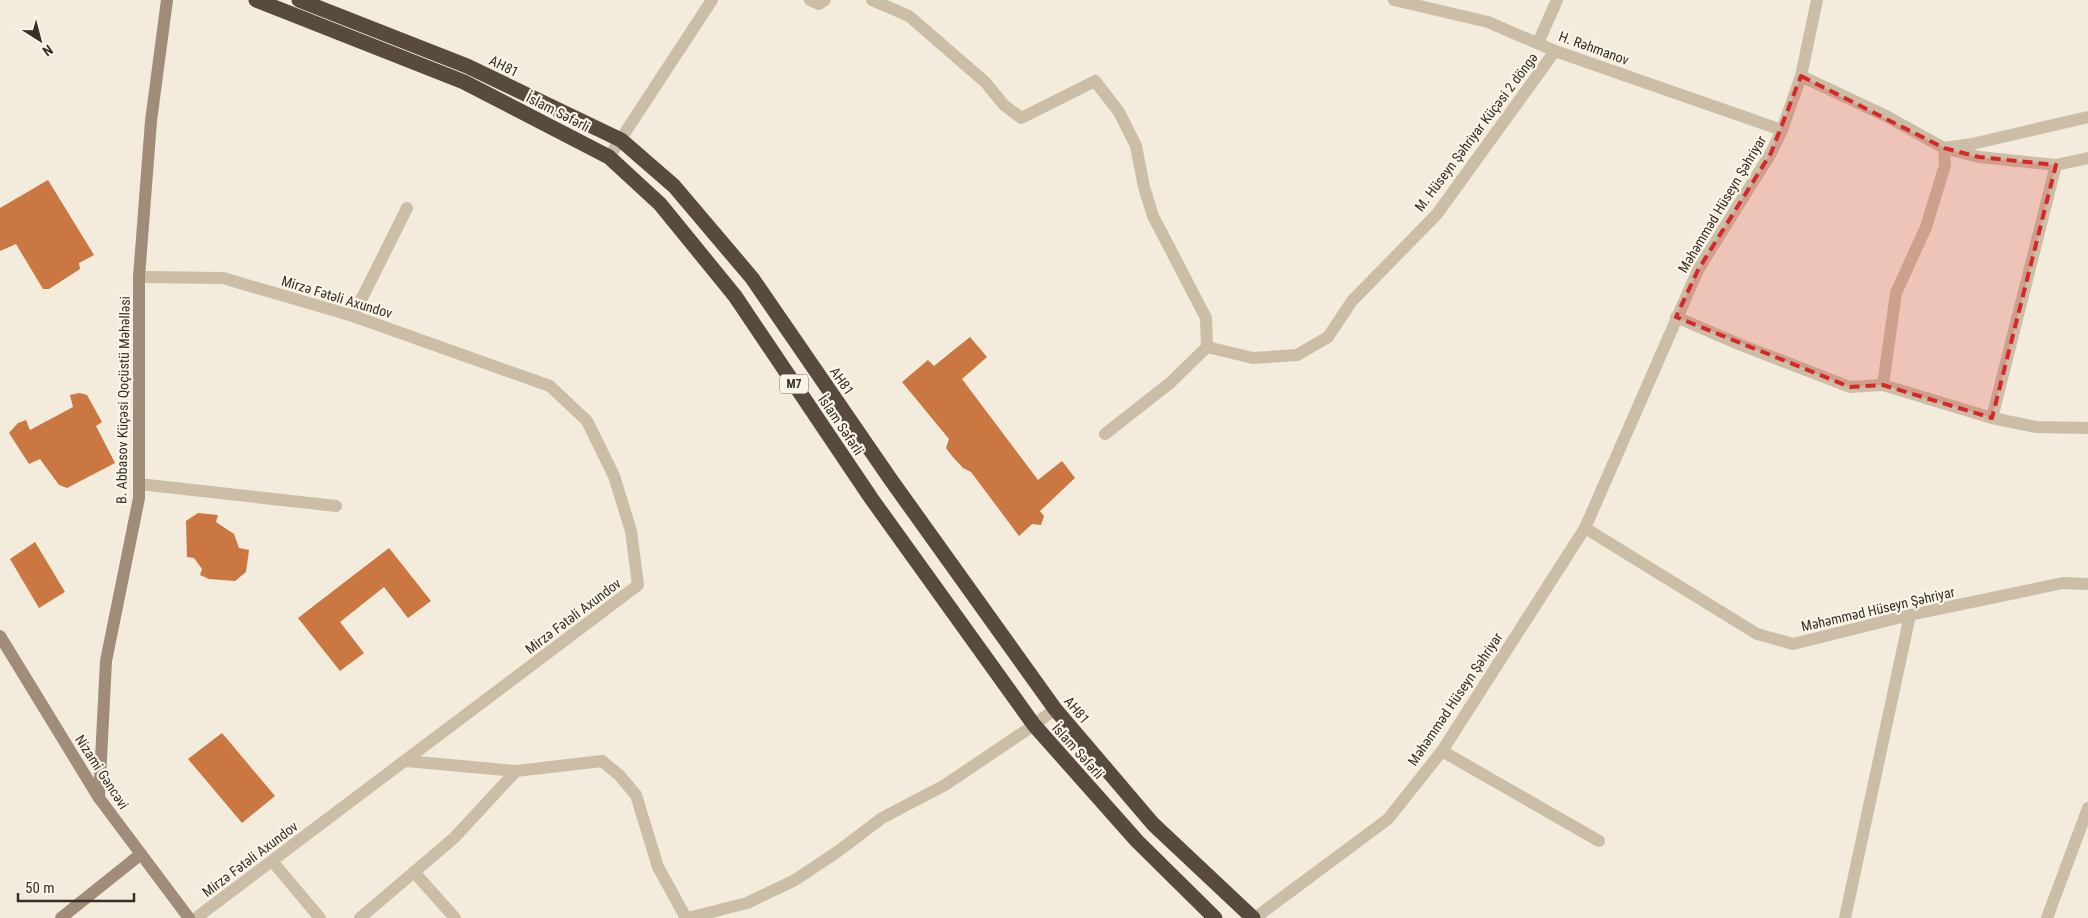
<svg xmlns="http://www.w3.org/2000/svg" width="2088" height="918" font-family="'Roboto Condensed',sans-serif">
	<style>
		.building { fill: #cb7741 }
		.lines { fill: none; stroke-linecap: round; stroke-linejoin: round }
		.street { stroke: #ccbda6; stroke-width: 12 }
		.secondary { stroke: #a08c78; stroke-width: 12 }
		.highway { stroke: #594a3e; stroke-width: 15 }
		.marked { fill: #d62828; fill-opacity: 0.2; stroke: #d62828; stroke-width: 4; stroke-dasharray: 10 6; stroke-linejoin: round }
		.labels { text-anchor: middle; stroke-width: 4.5; stroke-linejoin: round; paint-order: stroke }
		.shield { fill: #faf5e8; stroke: #726a62; stroke-width: 1 }
		.shield-label { font-size: 12px; font-weight: bold; fill: #382f28 }
		.street-label { font-size: 14px; fill: #382f28; stroke: #faf5e8 }
	</style>
	<rect width="100%" height="100%" fill="#f3ebdb"/>
	<g class="building">
		<polygon points="48,180 94,255 79,263 80,269 49,289 43,289 16,244 0,251 0,208"/>
		<polygon points="970,337 987,357 962,379 1038,480 1062,461 1075,478 1040,511 1044,516 1041,525 1032,524 1019,536 971,472 963,468 952,456 946,448 949,439 902,382 928,360 934,366"/>
		<polygon points="80,393 87,395 102,422 96,426 115,463 67,488 59,485 40,459 29,464 9,433 18,423 26,420 30,430 73,407 70,395"/>
		<polygon points="198,513 218,515 216,522 234,534 239,548 249,550 246,572 235,581 209,579 200,575 202,569 194,558 187,557 186,521"/>
		<polygon points="35,542 65,592 39,608 10,559"/>
		<polygon points="389,548 431,601 408,618 384,587 340,622 364,653 340,671 298,618"/>
		<polygon points="222,733 275,796 242,823 188,759"/>
	</g>
	<g class="lines">
		<g class="street">
			<polyline points="810,0 819,4 825,0"/>
			<polyline points="872,0 909,16 985,82 1004,105 1021,118 1095,81 1119,112 1136,146 1144,187 1153,216 1206,318 1207,347 1170,383 1105,434"/>
			<polyline points="1394,0 1488,22 1555,51 1782,130"/>
			<polyline points="1538,43 1557,0"/>
			<polyline points="1801,76 1886,116 1944,148 1972,144 2088,117"/>
			<polyline points="609,157 712,0"/>
			<polyline points="139,277 223,278 353,316 550,386 587,421 614,476 631,531 638,585 196,918"/>
			<polyline points="353,316 407,208"/>
			<polyline points="1676,317 1741,345 1850,387 1883,385 1992,418 2036,427 2088,428"/>
			<polyline points="1207,347 1253,358 1297,355 1328,337 1352,301 1437,214 1555,51"/>
			<polyline points="1883,385 1896,293 1926,227 1945,165 1944,148 1979,157 2056,165 2088,158"/>
			<polyline points="1992,418 2056,165"/>
			<polyline points="139,484 336,506"/>
			<polyline points="1585,528 1757,634 1793,644 1910,615 2063,583 2088,584"/>
			<polyline points="1442,751 1599,841"/>
			<polyline points="406,761 516,771 602,761 619,775 636,795 658,867 686,918"/>
			<polyline points="272,861 320,918"/>
			<polyline points="414,872 455,918"/>
			<polyline points="360,918 454,838 516,771"/>
			<polyline points="688,918 747,903 795,880 837,852 882,818 945,785 1034,725 1055,709"/>
			<polyline points="1255,918 1388,819 1442,751 1585,528 1698,270 1771,153 1782,130 1801,76 1817,0"/>
			<polyline points="1845,918 1910,615"/>
			<polyline points="2047,918 2088,808"/>
		</g>
		<g class="secondary">
			<polyline points="0,636 99,798 189,918"/>
			<polyline points="99,798 106,661 139,498 139,277 151,121 167,0"/>
			<polyline points="61,918 141,854"/>
		</g>
		<g class="highway">
			<polyline points="256,0 464,82 609,157 660,204 735,296 871,498 1034,725 1137,841 1215,918"/>
			<polyline points="299,0 467,66 621,140 674,186 752,278 891,480 1055,709 1153,824 1253,918"/>
		</g>
	</g>
	<path class="marked" d="M1801,76L1944,148L1979,157L2056,165L1992,418L1883,385L1850,387L1676,317L1698,270L1771,153Z"/>
	<g class="labels">
		<rect class="shield" x="780" y="374.5" width="28" height="19" rx="4"/>
		<g class="shield-label">
			<text x="794" y="388">M7</text>
		</g>
		<g class="street-label">
			<text transform="translate(1594 48) rotate(20)" y="5">H. Rəhmanov</text>
			<text transform="translate(504 66) rotate(26)" y="5">AH81</text>
			<text transform="translate(558 112) rotate(27)" y="5">İslam Səfərli</text>
			<text transform="translate(1476 132) rotate(-53)" y="5">M. Hüseyn Şəhriyar Küçəsi 2 döngə</text>
			<text transform="translate(1722 204) rotate(-59)" y="5">Məhəmməd Hüseyn Şəhriyar</text>
			<text transform="translate(337 297) rotate(17)" y="5">Mirzə Fətəli Axundov</text>
			<text transform="translate(842 381) rotate(55)" y="5">AH81</text>
			<text transform="translate(123 400) rotate(-89)" y="5">B. Abbasov Küçəsi Qoçüstü Məhəlləsi</text>
			<text transform="translate(841 425) rotate(56)" y="5">İslam Səfərli</text>
			<text transform="translate(1878 609) rotate(-13)" y="5">Məhəmməd Hüseyn Şəhriyar</text>
			<text transform="translate(573 616) rotate(-37)" y="5">Mirzə Fətəli Axundov</text>
			<text transform="translate(1455 699) rotate(-56)" y="5">Məhəmməd Hüseyn Şəhriyar</text>
			<text transform="translate(1077 710) rotate(50)" y="5">AH81</text>
			<text transform="translate(1078 751) rotate(48)" y="5">İslam Səfərli</text>
			<text transform="translate(102 772) rotate(57)" y="5">Nizami Gəncəvi</text>
			<text transform="translate(250 859) rotate(-37)" y="5">Mirzə Fətəli Axundov</text>
		</g>
	</g>
	<g transform="translate(40 40) rotate(144)" stroke="#faf5e8" stroke-width="4" paint-order="stroke">
	<path d="M0-4L9 19L0 12L-9 19Z" fill="#382f28"/>
	<text y="-8" font-size="14" font-weight="bold" text-anchor="middle" fill="#382f28">N</text>
	</g>
	<path d="M18 893v8h116v-8" fill="none" stroke="#382f28" stroke-width="2.5"/>
	<text x="25" y="893" font-size="15" fill="#382f28" stroke="#faf5e8" stroke-width="4" paint-order="stroke">50 m</text>
</svg>
